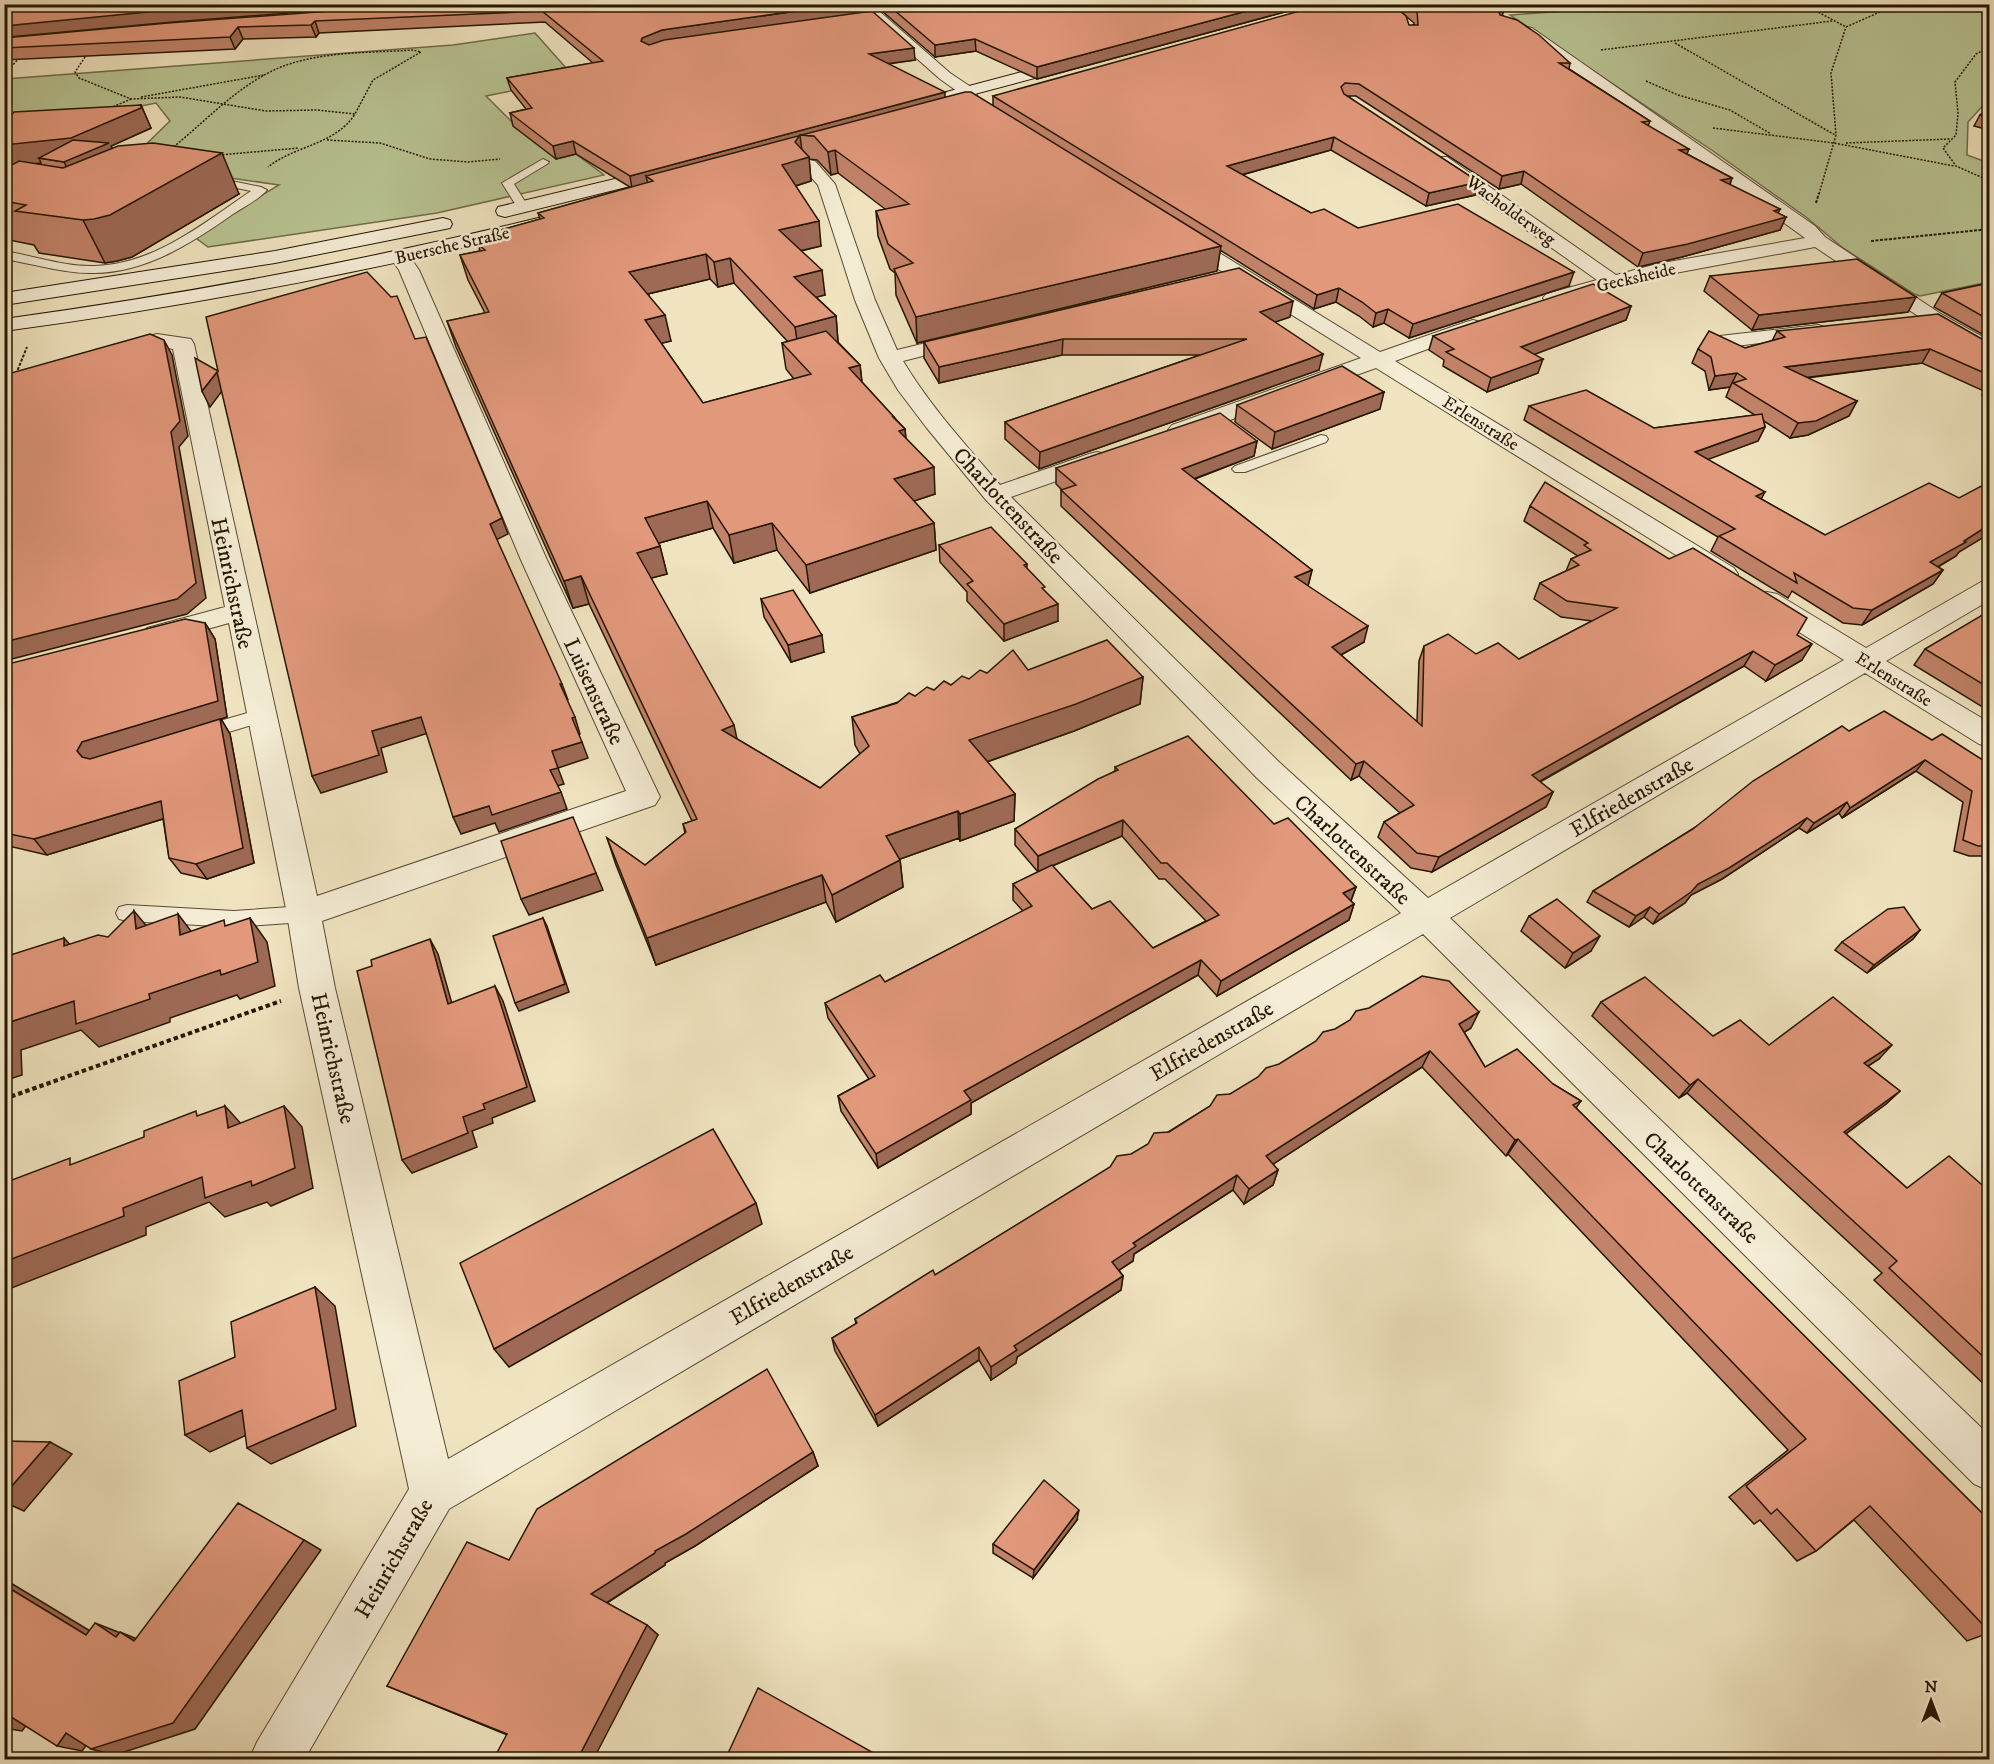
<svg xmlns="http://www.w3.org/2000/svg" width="1994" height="1764" font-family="'IM FELL DW Pica',serif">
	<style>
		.green { fill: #b9c493; stroke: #706d4a; stroke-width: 1.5 }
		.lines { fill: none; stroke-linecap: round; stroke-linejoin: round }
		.lane-casing { stroke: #584a31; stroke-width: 2 }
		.street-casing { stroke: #584a31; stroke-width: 2 }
		.secondary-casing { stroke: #261601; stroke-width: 2 }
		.path-far2 { stroke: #261601; stroke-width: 1.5; stroke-dasharray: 2 1.5; stroke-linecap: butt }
		.path-far1 { stroke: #261601; stroke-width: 2; stroke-dasharray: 3 1.5; stroke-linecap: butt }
		.path { stroke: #261601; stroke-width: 4; stroke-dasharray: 4.5 3; stroke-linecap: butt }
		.lane { fill: #f5edd6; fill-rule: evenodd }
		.street { fill: #f5edd6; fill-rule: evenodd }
		.secondary { fill: #f5edd6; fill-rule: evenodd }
		.wall { fill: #c2836a; stroke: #261601; stroke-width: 1.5; fill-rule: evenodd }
		.shaded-wall { fill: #9e6a56; stroke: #261601; stroke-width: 1.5 }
		.building { fill: #e1987b; stroke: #261601; stroke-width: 1.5 }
		.labels { text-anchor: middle; stroke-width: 5; stroke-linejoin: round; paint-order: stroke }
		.far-street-label { font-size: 18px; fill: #261601; stroke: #f5edd6 }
		.street-label { font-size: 22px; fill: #261601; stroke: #f5edd6 }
	</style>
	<rect width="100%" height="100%" fill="#f0e4c0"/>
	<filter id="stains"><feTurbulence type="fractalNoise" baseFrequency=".00333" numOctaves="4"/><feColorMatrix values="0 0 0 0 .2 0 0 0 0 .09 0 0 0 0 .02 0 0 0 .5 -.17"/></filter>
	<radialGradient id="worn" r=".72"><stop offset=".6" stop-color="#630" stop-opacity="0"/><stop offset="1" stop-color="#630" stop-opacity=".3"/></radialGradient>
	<g class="green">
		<polygon points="1660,4 1989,5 1989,99 1968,122 1967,155 1989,163 1989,282 1920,296 1914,294 1843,248 1806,217 1713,151 1510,15"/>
		<polygon points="535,33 575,78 486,96 520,130 552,136 604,175 437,213 208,247 193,236 279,185 127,163 170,121 156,103 117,111 5,149 5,79 453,45"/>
	</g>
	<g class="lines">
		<defs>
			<g id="lane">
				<polygon points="543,159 549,162 547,164 514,184 529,208 523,212 519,210 502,183"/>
				<path d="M207,176L261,187L267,190C258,200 244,207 233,214C192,243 147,272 95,273C64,274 35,264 4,259V251C35,256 64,267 95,266C155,264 204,223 251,191L203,181V177Z"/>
				<polygon points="1321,435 1326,436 1328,439 1326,442 1245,472 1235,472 1232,469 1235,466"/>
				<polygon points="261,709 268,710 270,715 268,720 199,741 192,739 190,734 192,729"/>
				<polygon points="127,905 234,911 304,906 312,908 315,914 312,920 304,922 234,927 127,921 119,919 116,913 119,907"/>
			</g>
			<g id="street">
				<polygon points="855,4 871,4 950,73 974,89 980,103 1000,118 998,121 986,121 967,109 961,94 940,79"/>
				<polygon points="1527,27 1532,28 1815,226 1825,237 1941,314 1990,341 1990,356 1982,355 1927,322 1815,247 1659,276 1553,304 1546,302 1543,298 1546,294 1597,280 1435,165 1432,161 1435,157 1447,157 1616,275 1657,264 1805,238 1522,34 1520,31 1522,28"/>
				<path d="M809,160L815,161L835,184L875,300L897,350L967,333L974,335L978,339L974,343L903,361C930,406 966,445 1000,485L1089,454L1097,452L1105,454L1109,459L1105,464L1011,497L1279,762L1428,898L1844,660L1757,606L1754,600L1757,594L1767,592L1777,594L1866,648L1981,582L1990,580V600L1886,661L1990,723V747L1979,744L1865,673L1450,918L1990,1436V1491L1974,1484L1423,934L449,1509L304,1760H249L257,1742L409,1489L299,988L287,914L229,623L157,643L147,640L143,634L147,628L225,607L173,349L158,346L122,356L114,355L111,350L114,345L157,334L191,339L194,344L317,896L626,791L521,560L399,270L390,257L393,253H407L419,270L547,560L660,797L655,805L322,921L335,988L448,1459L1401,913L1257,778L986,500L926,427L898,390L879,358L855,300L818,185L800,165L803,161Z"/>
				<polygon points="1180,231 1187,233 1380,352 1466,322 1473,320 1480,322 1483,326 1480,330 1395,361 1734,568 1738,574 1734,580 1725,582 1716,580 1376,368 1188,435 1180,437 1172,435 1168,430 1172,425 1361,358 1173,241 1171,237 1173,233"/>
				<polygon points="1818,325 1825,327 1829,331 1825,335 1728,347 1720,346 1717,341 1720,336 1728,335"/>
			</g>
			<g id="secondary">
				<polygon points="1071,59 1076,61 1079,64 1076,67 926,107 918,102 920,99"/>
				<polygon points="665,167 671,168 674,172 671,176 505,217 498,215 496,211 498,207"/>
				<path d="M542,217L549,219L551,223L549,227C369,272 188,306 4,331V319C186,294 365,261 542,217Z"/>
				<polygon points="443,218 450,220 452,224 450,228 275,263 4,305 4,293 275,251"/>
			</g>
		</defs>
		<use href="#lane" class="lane-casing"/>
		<use href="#street" class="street-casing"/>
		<use href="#secondary" class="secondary-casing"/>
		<g class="path-far2">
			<polyline points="1803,4 1846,27 1898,4"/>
			<polyline points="1985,4 1990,5"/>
			<polyline points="1675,43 1835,135"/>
			<polyline points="1990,47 1976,54 1955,82 1958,113 1956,135 1943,148 1956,166 1990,181"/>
			<polyline points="1601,50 1832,21"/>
			<path d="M87,54L75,72L79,78L131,99L180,97L266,111L317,110L355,114C335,145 296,145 268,167"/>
			<polyline points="4,75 20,57"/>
			<polyline points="1646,81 1678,95 1730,110 1771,134"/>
			<polyline points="141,97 264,75"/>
			<polyline points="110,108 131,99"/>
			<polyline points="4,117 14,116"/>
			<polyline points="1713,128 1834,143 1954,166"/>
			<polyline points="327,140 380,143 430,159 468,162 500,159"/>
			<polyline points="1846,143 1950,139"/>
			<path d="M171,149C206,121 239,84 281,67C322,51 370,53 413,50L421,52L373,80L355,114"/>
			<polyline points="219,155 299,148"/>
			<polyline points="1819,194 1836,135 1831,73 1846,27"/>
		</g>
		<g class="path-far1">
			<polyline points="1816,203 1819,193"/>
			<polyline points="1871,241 1990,229"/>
			<polyline points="16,374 27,347"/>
		</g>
		<polyline class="path" points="4,1099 281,1001"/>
		<use href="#lane" class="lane"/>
		<use href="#street" class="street"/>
		<use href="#secondary" class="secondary"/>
	</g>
	<g class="wall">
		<path d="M425,4H862V12L915,60L888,64L945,97L993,105V96L1414,25V23L1392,4H1610L1503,11L1502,15L1570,63L1569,69L1650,121L1648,126L1687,154L1732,178L1730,185L1780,209L1778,213L1786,217L1780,230L1682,257L1638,267L1521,184L1499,189L1356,96H1348L1475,195L1426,206L1331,150L1242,175L1311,213L1358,228L1569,286L1409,338L1384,323L1373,327L1359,316L1336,302L1314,309L1220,250L1217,271L917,343L896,295L895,273L890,269L878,236L876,211L885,209L838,173L831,175L817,160L809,159L811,181L796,186L821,246L801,251L825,295L816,297L836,316L838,342L860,365L862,382L905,429L906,438L935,494L914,501L934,523L936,550L810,593L777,550L734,563L713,528L659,543L667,574L651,578L737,739L820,788L860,754L855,745L852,717L987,673L1028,670L1143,677L1140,704L1074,731L987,762L1015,794L1014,821L960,841L959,838L900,859L903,887L836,922L826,902L656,965L616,865L607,838L645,865L685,833L683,824L692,821L589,604L573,608L456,347L447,321L485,313L468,280L460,255L480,251L478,244L499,238L497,231L540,219L538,213L630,187L576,154L556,159L513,126L510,113L526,109L511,90L507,78L593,63L545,22L319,33L316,37L243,39L235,49L4,60V38ZM710,279L718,287L734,283L788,342L782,343L786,369L794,379L703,403L661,343L671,341L648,294Z"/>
		<polygon points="874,4 1314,4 1037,79 976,51 935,57"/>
		<polygon points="141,105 151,128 111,146 112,148 239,194 132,257 117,261 105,263 39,253 34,245 4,239 4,169"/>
		<polygon points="1989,108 1989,130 1974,126 1980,115"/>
		<polygon points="1710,276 1916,297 1908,312 1752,330 1704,291"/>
		<polygon points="1989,283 1989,338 1934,307 1942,293"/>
		<polygon points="1631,306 1626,320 1534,354 1538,373 1487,392 1443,366 1444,360 1429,350 1433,336"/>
		<polygon points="1290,317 1275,322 1319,370 1039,469 1005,439 1005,422 1200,355 1062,355 939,383 924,358 924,342"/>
		<polygon points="1777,331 1989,343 1989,398 1982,395 1984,391 1922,363 1807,378 1857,401 1849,416 1808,435 1790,438 1764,421 1765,427 1758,441 1707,459 1761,499 1825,535 1959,552 1956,556 1938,567 1943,570 1933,584 1862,625 1843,623 1792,591 1788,598 1711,551 1718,537 1524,420 1529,406 1654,428 1755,415 1726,397 1730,387 1709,390 1705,371 1692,363 1698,349 1745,348 1772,341"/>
		<polygon points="1237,405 1380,409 1272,449 1235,422"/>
		<polygon points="1257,441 1254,456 1195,479 1312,570 1308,586 1364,642 1341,655 1417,722 1419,661 1424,646 1476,654 1519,659 1592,621 1561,617 1534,599 1540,583 1566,571 1571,559 1578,556 1524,521 1530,506 1669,559 1797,635 1802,660 1766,681 1744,666 1540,782 1553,792 1546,807 1432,872 1411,868 1378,837 1384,822 1400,813 1359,776 1351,780 1061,506 1061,490 1062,490 1056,484 1056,468"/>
		<polygon points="939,545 1027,564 1027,569 1058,621 1004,641 967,601 967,592 940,562"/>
		<polygon points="761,599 824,652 791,662 764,617"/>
		<polygon points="1989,612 1989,711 1914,665 1925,649"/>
		<polygon points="205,623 215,639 227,717 221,719 230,734 254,863 207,879 181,873 169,858 163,819 47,855 4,845 4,665"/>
		<polygon points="1849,731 1932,740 1989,764 1989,856 1969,856 1954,851 1963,802 1916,771 1842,818 1839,813 1807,833 1799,828 1722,879 1691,895 1685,903 1653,924 1644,917 1629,927 1587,902 1593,891"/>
		<path d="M1115,767L1274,824L1356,887L1351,901L1354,904L1349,920L1217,996L1198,975L971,1103V1114L878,1168L841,1111L838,1096L869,1079L828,1018L825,1003L885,982L1023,911L1013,900V884L1038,872L1015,845V829L1115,771ZM1122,836L1159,879H1165L1206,921L1153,948L1092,909L1052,866Z"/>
		<polygon points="1529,916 1591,951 1565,968 1521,931"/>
		<polygon points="1920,930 1913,939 1867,973 1835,950 1842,942"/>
		<polygon points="1601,1002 1713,1036 1769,1045 1879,1059 1868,1066 1900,1091 1886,1104 1846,1134 1907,1188 1989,1191 1989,1389 1874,1280 1882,1273 1687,1093 1679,1098 1592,1016"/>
		<polygon points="1471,1028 1464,1032 1485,1067 1553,1084 1581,1101 1576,1108 1989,1520 1989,1633 1967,1641 1854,1520 1816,1551 1797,1561 1760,1520 1754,1524 1729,1497 1788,1450 1508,1154 1506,1156 1422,1067 1273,1164 1278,1170 1273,1185 1244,1204 1233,1190 1134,1254 1133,1261 1119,1270 1123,1276 1121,1290 1017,1357 1016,1363 991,1380 979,1360 878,1426 835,1351 832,1338 856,1324 855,1319 935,1275 1230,1094"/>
		<polygon points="813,1452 818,1466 695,1546 665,1563 665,1565 607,1603 647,1625 658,1635 507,1735 387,1686 509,1560"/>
		<polygon points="1077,1520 1033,1578 993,1553 993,1544"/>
	</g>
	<g class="shaded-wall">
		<polygon points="247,4 404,4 173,22 9,37 7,33 4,33 4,21"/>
		<polygon points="846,4 862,4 863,14 644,50 641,41 642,38 662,30"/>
		<polygon points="1273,4 1314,4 1037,79 1037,67"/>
		<polygon points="1505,5 1502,17 1495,21 1498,10"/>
		<polygon points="315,21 319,33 316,37 311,25"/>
		<polygon points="238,27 243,39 235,49 230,37"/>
		<polygon points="975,39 976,51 935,57 935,45"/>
		<polygon points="914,48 915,60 870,66 869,54"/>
		<polygon points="945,92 945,104 814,136 800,135 803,159 809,157 811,181 785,189 782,165 653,181 646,176 648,185 632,189 630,176"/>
		<polygon points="141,105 151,128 111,146 127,178 83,198 64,162 39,158 41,163 4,167 4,145"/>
		<polygon points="1334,137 1331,150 1226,179 1227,166"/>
		<polygon points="573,141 576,154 556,159 553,146"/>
		<polygon points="1689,149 1684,161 1679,150"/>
		<polygon points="835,150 838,173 831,175 828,152"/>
		<polygon points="222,153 239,194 132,257 117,261 105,263 83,220"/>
		<polygon points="1524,171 1521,184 1499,189 1502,176"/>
		<polygon points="1732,178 1727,191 1721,180"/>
		<polygon points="1479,182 1475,195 1426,206 1429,193"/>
		<polygon points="1780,209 1775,220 1786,217 1780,230 1682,257 1638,267 1643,253"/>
		<polygon points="819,221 821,246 782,255 779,230"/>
		<polygon points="1221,246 1217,271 917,343 916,317"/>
		<polygon points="706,254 710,279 635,297 629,272"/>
		<polygon points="730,258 734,283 718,287 714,262"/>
		<polygon points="822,270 825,295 797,302 794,277"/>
		<polygon points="1574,272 1569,286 1409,338 1413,324"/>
		<polygon points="1339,288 1336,302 1314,309 1317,295"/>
		<polygon points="1916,297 1908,312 1752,330 1759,315"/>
		<polygon points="1293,301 1290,317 1257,328 1260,312"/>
		<polygon points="1631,306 1626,320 1517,361 1521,347"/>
		<polygon points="1388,309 1384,323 1373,327 1376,313"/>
		<polygon points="665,315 671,341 651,346 645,320"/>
		<polygon points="836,316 838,342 799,353 795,327"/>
		<polygon points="1063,339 1062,355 939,383 939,367"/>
		<polygon points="164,340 172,355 188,436 179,447 206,598 187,614 4,661 4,642 171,432"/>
		<polygon points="1930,349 1922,363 1778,381 1785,367"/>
		<polygon points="1323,354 1319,370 1039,469 1040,452"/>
		<polygon points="1543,359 1538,373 1487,392 1491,378"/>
		<polygon points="860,365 863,392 849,368"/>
		<polygon points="217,372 225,387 210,407 202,391"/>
		<polygon points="1737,373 1730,387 1709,390 1715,376"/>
		<polygon points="1384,392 1380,409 1272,449 1275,432"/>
		<polygon points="1857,401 1849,416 1808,435 1790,438 1798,423"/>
		<polygon points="1765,427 1758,441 1688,467 1695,452"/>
		<polygon points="905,429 907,456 899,431"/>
		<polygon points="1257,441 1254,456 1180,484 1182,469"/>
		<polygon points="934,467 935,494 896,507 894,479"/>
		<polygon points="1765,492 1757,507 1756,496"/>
		<polygon points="707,501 713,528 652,545 645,518"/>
		<polygon points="502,518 508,534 496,540 490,524"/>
		<polygon points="772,523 777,550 734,563 729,535"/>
		<polygon points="934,523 936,550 810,593 806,565"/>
		<polygon points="1989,525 1989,534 1959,552 1956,556 1920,577 1930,562"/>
		<polygon points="660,546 667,574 644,580 637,553"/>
		<polygon points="1312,570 1308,586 1295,577"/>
		<polygon points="1943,570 1933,584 1862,625 1872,610"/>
		<polygon points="581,576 589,604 573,608 564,581"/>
		<polygon points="1058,604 1058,621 1004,641 1004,624"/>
		<polygon points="205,623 215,639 227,717 221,719 230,734 254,863 207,879 196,864 221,719 89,766 77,751 82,742"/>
		<polygon points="1368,626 1364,642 1328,662 1332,647"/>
		<polygon points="822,635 824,652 791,662 788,645"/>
		<polygon points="1812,644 1802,660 1766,681 1775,665"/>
		<polygon points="1753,651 1744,666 1524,790 1532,775"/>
		<polygon points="1143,677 1140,704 1074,731 969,768 969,740"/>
		<polygon points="560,684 562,684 568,700 566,701"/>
		<polygon points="421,717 428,733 381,748 387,772 321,793 312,776 372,731"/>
		<polygon points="575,717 580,734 577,735 572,718"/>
		<polygon points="734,725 740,753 722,730"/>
		<polygon points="582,742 588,758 558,768 564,784 557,786 550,770 552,751"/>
		<polygon points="1925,760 1916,771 1842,818 1850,808"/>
		<polygon points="1364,761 1359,776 1351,780 1356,764"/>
		<polygon points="561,792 567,809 499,832 495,823 461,834 453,817 489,806"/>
		<polygon points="1553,792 1546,807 1432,872 1439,857"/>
		<polygon points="1015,794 1014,821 960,841 960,814"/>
		<polygon points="161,801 172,816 47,855 34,839"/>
		<polygon points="1847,802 1839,813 1807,833 1814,823"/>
		<polygon points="958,811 959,838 889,863 886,836"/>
		<polygon points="1807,818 1799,828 1722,879 1691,895 1685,903 1653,924 1659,914 1698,884"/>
		<polygon points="1123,820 1122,836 1038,872 1038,856"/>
		<polygon points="900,860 903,887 836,922 832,895"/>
		<polygon points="596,873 603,890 529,915 521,899"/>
		<polygon points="822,875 826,902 656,965 647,938"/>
		<polygon points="1356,887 1350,903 1343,893"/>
		<polygon points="1354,904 1349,920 1217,996 1221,981"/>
		<polygon points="1650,907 1644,917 1629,927 1636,916"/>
		<polygon points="134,911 154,935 136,929"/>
		<polygon points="178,914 197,939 180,935"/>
		<polygon points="250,918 267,942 275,986 240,999 237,995 170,1018 170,1022 99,1047 81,1030 21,1050 22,1075 4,1081 4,1024 74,1001 149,994"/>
		<polygon points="543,918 547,926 569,992 519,1011 515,1003"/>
		<polygon points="1920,930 1913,939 1867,973 1874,965"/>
		<polygon points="1600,936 1591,951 1565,968 1573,953"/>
		<polygon points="64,938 86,962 64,946"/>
		<polygon points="430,939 438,954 456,1018 448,1004"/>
		<polygon points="1201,960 1198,975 971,1103 971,1114 878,1168 876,1154 964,1091"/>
		<polygon points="495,986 503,1001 535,1101 492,1118 493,1123 472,1131 477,1147 412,1173 402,1160 463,1117 483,1104"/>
		<polygon points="1479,1012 1471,1028 1451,1041 1459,1024"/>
		<polygon points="1892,1045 1879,1059 1851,1077 1864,1063"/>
		<polygon points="1430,1051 1422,1067 1261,1172 1266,1156"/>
		<polygon points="1698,1079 1687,1093 1679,1098 1690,1085"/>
		<polygon points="1900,1091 1886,1104 1830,1145 1844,1132"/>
		<polygon points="225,1106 244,1127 228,1128"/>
		<polygon points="284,1106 302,1127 313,1188 271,1206 267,1202 225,1217 209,1202 146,1227 146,1235 4,1291 4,1262 123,1208"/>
		<polygon points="1518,1139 1508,1154 1506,1156 1515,1140"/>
		<polygon points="1278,1170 1273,1185 1244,1204 1249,1189"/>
		<polygon points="1237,1175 1233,1190 1134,1254 1133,1261 1110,1276 1112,1262 1133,1243"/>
		<polygon points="756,1203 762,1224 509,1367 494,1349"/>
		<polygon points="1123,1276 1121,1290 1017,1357 1016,1363 991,1380 991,1367 1014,1346"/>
		<polygon points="315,1287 335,1306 356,1426 271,1464 247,1448"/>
		<polygon points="979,1347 979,1360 878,1426 875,1415"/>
		<polygon points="242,1410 266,1426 210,1452 185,1435"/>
		<polygon points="50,1442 72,1454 24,1511 4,1502 4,1495"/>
		<polygon points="813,1452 818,1466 695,1546 665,1563 665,1565 603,1605 591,1594 655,1551"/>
		<polygon points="1079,1510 1077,1520 1033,1578 1034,1570"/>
		<polygon points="304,1540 321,1550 195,1729 115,1755 91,1749"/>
		<polygon points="4,1579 110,1643 86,1635 4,1585"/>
		<polygon points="95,1623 118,1632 139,1645 116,1637"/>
		<polygon points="647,1625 658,1635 593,1760 577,1760"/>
		<polygon points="120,1632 142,1641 134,1641"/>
		<polygon points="4,1713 5,1713 31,1719 22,1731 4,1728"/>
		<polygon points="66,1733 91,1739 82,1751 57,1746"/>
	</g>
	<g class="building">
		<polygon points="4,4 247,4 168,10 4,26 8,20 4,21"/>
		<polygon points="425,4 846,4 662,30 642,38 641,41 649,45 664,40 872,11 914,48 869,54 945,92 630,176 573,141 553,146 510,113 532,108 507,78 603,61 542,11 315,21 311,25 238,27 230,37 4,48 4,38 168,23"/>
		<polygon points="887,4 1273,4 1037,67 975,39 935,45"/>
		<polygon points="1325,4 1391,4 1406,16 1409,25 1418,25 1417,11 1408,4 1504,4 1505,5 1498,10 1500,15 1517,20 1539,35 1570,63 1559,63 1650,121 1642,122 1689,149 1679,150 1732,178 1721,180 1780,209 1774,211 1786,217 1688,244 1643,253 1524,171 1502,176 1359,84 1345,83 1341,87 1344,94 1479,182 1429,193 1334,137 1227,166 1311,213 1324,209 1358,228 1458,204 1574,272 1413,324 1388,309 1376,313 1362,302 1339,288 1317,295 993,96"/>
		<polygon points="965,92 971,92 1221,246 916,317 894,269 913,263 888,244 876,211 909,204 835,150 828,152 814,136 800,135 795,142 809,157 782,165 819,221 779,230 822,270 794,277 836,316 795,327 730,258 714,262 706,254 629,272 665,315 645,320 703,403 811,374 782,343 826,331 860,365 849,368 894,417 893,417 905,429 899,431 934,467 894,479 934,523 806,565 772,523 729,535 707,501 645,518 660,546 637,553 734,725 722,730 820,788 869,746 852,717 897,703 909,693 915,696 927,687 934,690 944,681 951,685 962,676 969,679 980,670 987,673 1013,650 1028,670 1107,640 1143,677 1076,704 969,740 1015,794 960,814 958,811 886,836 900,860 832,895 822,875 647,938 607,838 645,865 686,832 683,824 697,819 581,576 564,581 447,321 489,312 460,255 485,250 478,244 503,236 497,231 544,218 538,213 653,181 646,176"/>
		<polygon points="141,105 141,108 71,138 4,145 4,123 14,112"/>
		<polygon points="1989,108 1989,118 1980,115"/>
		<polygon points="73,140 109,143 64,162 39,158"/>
		<polygon points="153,143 222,153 110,215 94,219 83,220 15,211 26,205 4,201 4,169 19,161 63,168 118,146"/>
		<polygon points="1857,259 1916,297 1759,315 1710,276"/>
		<polygon points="1239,268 1293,301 1260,312 1323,354 1040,452 1005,422 1247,339 1063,339 939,367 924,342"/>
		<polygon points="367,272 391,297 397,296 415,339 426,337 502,518 490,524 562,684 560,684 575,717 572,718 582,742 552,751 558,768 550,770 561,792 492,815 489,806 453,817 421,717 372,731 379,755 312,776 217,372 202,391 195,358 218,371 206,317"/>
		<polygon points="1989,283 1989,320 1942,293"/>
		<polygon points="1593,284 1631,306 1521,347 1543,359 1491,378 1446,352 1454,349 1433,336"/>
		<polygon points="1938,314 1989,343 1989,375 1930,349 1785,367 1857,401 1816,421 1798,423 1733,383 1746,379 1737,373 1715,376 1711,357 1698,349 1709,331 1745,348 1785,337 1777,331"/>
		<polygon points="150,334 164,340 180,421 171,432 196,583 177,599 4,642 4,375"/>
		<polygon points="1342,366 1384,392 1275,432 1237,405"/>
		<polygon points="1586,390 1654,428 1762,414 1765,427 1695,452 1765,492 1756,496 1825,535 1929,483 1959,498 1989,482 1989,525 1964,541 1966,542 1930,562 1943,570 1872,610 1853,608 1794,573 1797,583 1719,536 1735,529 1529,406"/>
		<polygon points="1220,413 1257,441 1182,469 1312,570 1295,577 1368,626 1332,647 1422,726 1424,646 1448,634 1476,654 1498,643 1519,659 1617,608 1567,601 1540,583 1579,565 1571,559 1591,550 1584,545 1588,543 1530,506 1545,482 1669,559 1693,548 1807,618 1797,635 1812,644 1775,665 1753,651 1532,775 1553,792 1439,857 1417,853 1384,822 1414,805 1364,761 1356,764 1061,490 1076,485 1056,468"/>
		<polygon points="991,527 1027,564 1024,565 1045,587 1042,588 1058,604 1004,624 967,584 973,581 939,545"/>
		<polygon points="793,590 822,635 788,645 761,599"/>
		<polygon points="1989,611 1989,688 1925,649"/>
		<polygon points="185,619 205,623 218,701 82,742 77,751 82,757 90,759 220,719 243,848 196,864 169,858 161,801 34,839 4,833 4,665"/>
		<polygon points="1884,711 1932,740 1942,734 1989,764 1989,846 1978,846 1963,840 1972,791 1925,760 1850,808 1847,802 1814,823 1807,818 1729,868 1698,884 1691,892 1659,914 1650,907 1636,916 1593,891 1693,829 1753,781 1842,726 1849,731"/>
		<polygon points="1188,736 1274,824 1288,818 1356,887 1343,893 1354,904 1221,981 1201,960 964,1091 971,1100 876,1154 838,1096 875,1076 825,1003 880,975 885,982 1032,906 1013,884 1052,865 1092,909 1110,901 1153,948 1219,915 1167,863 1161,863 1123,820 1038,856 1015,829 1098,779 1118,770 1115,767"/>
		<polygon points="573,817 596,873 521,899 501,841"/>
		<polygon points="1557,899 1600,936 1573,953 1529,916"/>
		<polygon points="1904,907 1920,930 1874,965 1842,942 1888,909"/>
		<polygon points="134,911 136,929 178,914 180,935 224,920 225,926 250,918 258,962 221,975 220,970 149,994 150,999 76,1024 74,1001 4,1024 4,957 64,938 64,946 98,935 108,937"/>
		<polygon points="543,918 565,984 515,1003 493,936"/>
		<polygon points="430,939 448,1004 495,986 527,1087 483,1104 485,1109 463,1117 468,1133 402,1160 357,971 372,966 371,960"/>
		<polygon points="1422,976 1449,981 1479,1012 1459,1024 1485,1067 1517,1049 1553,1084 1581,1101 1573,1105 1989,1520 1989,1631 1870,1506 1816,1551 1777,1509 1771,1514 1746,1486 1806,1439 1518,1139 1515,1140 1430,1051 1266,1156 1278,1170 1249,1189 1237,1175 1133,1243 1136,1246 1112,1262 1123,1276 1014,1346 1017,1350 991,1367 979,1347 875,1415 832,1338 857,1323 855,1319 933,1270 935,1275 1110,1167 1117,1156 1131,1154 1148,1144 1154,1133 1169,1132 1210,1106 1217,1095 1230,1094 1258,1077 1266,1068 1279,1064 1316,1041 1323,1032 1335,1029 1350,1020 1356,1011 1369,1008"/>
		<polygon points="1645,977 1713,1036 1740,1020 1769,1045 1833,997 1892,1045 1864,1063 1900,1091 1844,1132 1907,1188 1949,1156 1989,1191 1989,1362 1889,1268 1897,1261 1698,1079 1690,1085 1601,1002"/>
		<polygon points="225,1106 228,1128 284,1106 295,1168 252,1186 251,1181 205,1198 202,1177 123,1208 124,1216 4,1262 4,1183 70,1158 70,1165 144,1137 144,1131 196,1111 197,1116"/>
		<polygon points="713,1129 756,1203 494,1349 460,1263"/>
		<polygon points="315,1287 336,1409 247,1448 242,1410 185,1435 179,1381 235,1357 231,1322"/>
		<polygon points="767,1369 813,1452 686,1534 655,1551 655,1553 591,1594 647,1625 577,1760 493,1760 507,1734 387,1686 467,1542 509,1560 537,1509"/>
		<polygon points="4,1441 50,1442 4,1495"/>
		<polygon points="1044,1480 1079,1510 1034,1570 993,1544"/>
		<polygon points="238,1503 304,1540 173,1723 91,1749 66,1733 57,1746 5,1713 4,1713 4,1585 86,1635 95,1623 116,1637 120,1632 134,1641"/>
		<polygon points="758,1688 886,1760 725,1760"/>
	</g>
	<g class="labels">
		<g class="far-street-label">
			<text transform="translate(1511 210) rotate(36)" y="6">Wacholderweg</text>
			<text transform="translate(452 245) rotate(-13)" y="6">Buersche Straße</text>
			<text transform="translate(1636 277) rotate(-13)" y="6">Gecksheide</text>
			<text transform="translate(1481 423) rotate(32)" y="6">Erlenstraße</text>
			<text transform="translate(1894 679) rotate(32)" y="6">Erlenstraße</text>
		</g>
		<g class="street-label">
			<text transform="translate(1009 505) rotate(47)" y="8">Charlottenstraße</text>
			<text transform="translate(233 583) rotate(78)" y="8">Heinrichstraße</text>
			<text transform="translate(595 691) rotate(65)" y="8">Luisenstraße</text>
			<text transform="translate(1631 796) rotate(-30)" y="8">Elfriedenstraße</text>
			<text transform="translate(1353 849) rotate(43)" y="8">Charlottenstraße</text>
			<text transform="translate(1211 1040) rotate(-30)" y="8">Elfriedenstraße</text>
			<text transform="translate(334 1058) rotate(77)" y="8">Heinrichstraße</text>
			<text transform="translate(1702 1187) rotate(44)" y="8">Charlottenstraße</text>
			<text transform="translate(791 1284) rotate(-30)" y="8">Elfriedenstraße</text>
			<text transform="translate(393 1558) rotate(-60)" y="8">Heinrichstraße</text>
		</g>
	</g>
	<rect width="1994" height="1764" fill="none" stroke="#f0e4c0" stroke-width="24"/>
	<rect x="6" y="6" width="1982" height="1752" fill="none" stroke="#261601" stroke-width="3"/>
	<rect x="12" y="12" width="1970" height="1740" fill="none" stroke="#261601" stroke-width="1.5"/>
	<g transform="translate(1931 1701)" stroke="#f5edd6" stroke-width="4.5" paint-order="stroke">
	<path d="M0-4.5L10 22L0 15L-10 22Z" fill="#261601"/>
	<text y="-9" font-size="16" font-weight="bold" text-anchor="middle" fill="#261601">N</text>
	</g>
	<rect width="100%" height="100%" filter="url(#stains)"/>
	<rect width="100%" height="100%" fill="url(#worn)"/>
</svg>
